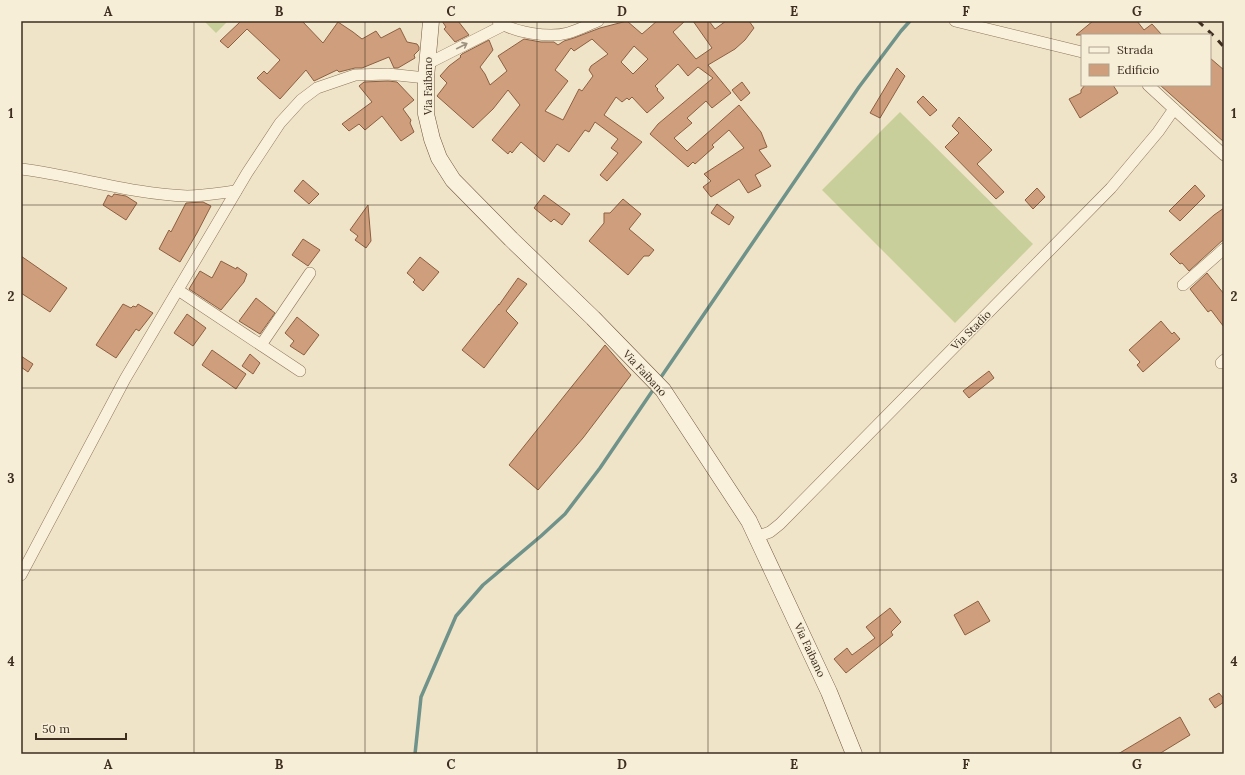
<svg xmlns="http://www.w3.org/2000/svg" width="1245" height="775" font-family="Lora,serif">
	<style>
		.pitch { fill: #c9cf9b }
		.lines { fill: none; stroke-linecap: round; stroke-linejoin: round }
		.stream { stroke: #6f938a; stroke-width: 3.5 }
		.building { fill: #cf9f7d; stroke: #8d5f41; fill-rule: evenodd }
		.street-casing { stroke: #8d765c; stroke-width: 12 }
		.secondary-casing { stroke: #6f573f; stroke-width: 17 }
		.street { stroke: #faf1dc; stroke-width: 11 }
		.secondary { stroke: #faf1dc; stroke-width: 16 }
		.rail { stroke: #3d2e20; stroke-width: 3; stroke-dasharray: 7 7; stroke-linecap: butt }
		.oneway { stroke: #9c907e }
		.grid { fill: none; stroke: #3d2e20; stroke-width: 1; stroke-opacity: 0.55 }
		.labels { text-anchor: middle; stroke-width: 3; stroke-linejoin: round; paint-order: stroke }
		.street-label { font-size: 11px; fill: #3d2e20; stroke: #f7eed8 }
		.neatline { fill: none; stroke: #3d2e20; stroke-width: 1.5 }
		.grid-label { font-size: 13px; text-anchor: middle; font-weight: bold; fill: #3d2e20 }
	</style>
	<rect width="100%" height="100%" fill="#f0e4c8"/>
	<g class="pitch">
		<polygon points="204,21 228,21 216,33"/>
		<polygon points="900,112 1033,244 955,323 822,190"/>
	</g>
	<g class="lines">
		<g class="stream">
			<polyline points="659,380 859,87 901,31 910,21"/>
			<polyline points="415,754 421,697 456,616 483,585 541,536 565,514 600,468 655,387"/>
		</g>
	</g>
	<g class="building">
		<polygon points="240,21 302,21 323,43 338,22 353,32 362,39 376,31 381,38 400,28 407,42 417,44 419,47 419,50 414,55 415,58 398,68 394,68 389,57 362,68 355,68 339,72 337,70 314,81 306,70 280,99 257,78 264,71 267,74 280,60 247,29 228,48 220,41 240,22"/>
		<polygon points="442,21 458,21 469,35 455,42 444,29 446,27"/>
		<path d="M627,21L642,34L657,21H685L673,32L696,59L712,48L693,21H709L715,29L726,21H749L754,28L745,40L735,49L708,65L731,93L712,108L706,101L687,118L692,123L674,138L687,151L739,105L761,132L767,147L759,150L771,166L755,175L761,186L748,193L739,179L711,197L703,187L711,181L704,174L744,148L729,130L712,145L714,147L695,164L693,162L688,167L650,134L658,124L713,78L698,67L688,76L678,64L655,86L658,89L657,90L664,98L647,113L632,97L629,100L627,98L622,102L616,97L604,115L642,142L607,181L600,175L618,153L611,148L618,139L595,122L589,132L585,130L569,152L557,144L544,162L521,142L512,153L510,151L508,154L492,140L520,105L508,90L493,109L473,128L437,96L447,83L440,76L449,66L461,57L460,56L462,54L489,40L493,50L480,67L485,74L490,85L507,71L498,56L524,39L541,42H554L558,45L564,41L574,38L600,28ZM592,39L608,54L591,66L589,70L593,76L582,91L579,89L563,120L545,111L568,81L555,70L571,48L574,51ZM634,46L648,59L633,74L621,62Z"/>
		<polygon points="1093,21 1137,21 1144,30 1152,24 1162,35 1076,35"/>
		<polygon points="1210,58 1224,70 1224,142 1160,85 1210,85"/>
		<polygon points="897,68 905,76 880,118 870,113"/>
		<polygon points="388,81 397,82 414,100 403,109 411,120 410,123 414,132 401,141 382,116 365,130 359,124 349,131 342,124 372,102 359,86 364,82"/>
		<polygon points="742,82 750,93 741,101 732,90"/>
		<polygon points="1085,85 1113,85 1118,93 1080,118 1069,99 1081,93 1081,90"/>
		<polygon points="923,96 937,110 930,116 917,102"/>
		<polygon points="959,117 992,150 977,164 1004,192 996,199 945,147 959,133 952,126"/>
		<polygon points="303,180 319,194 309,204 294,191"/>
		<polygon points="1195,185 1205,196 1180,221 1169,211"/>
		<polygon points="1037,188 1045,197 1033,209 1025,200"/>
		<polygon points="114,194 126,196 137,203 126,220 103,205 108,195 112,197"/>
		<polygon points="544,195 570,214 562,225 554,219 551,222 534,208"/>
		<polygon points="623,199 641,214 629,229 654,250 649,256 644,256 628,275 589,241 604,223 604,213 610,213"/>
		<polygon points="203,202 211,206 197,233 180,262 159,249 169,230 171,232 186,203"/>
		<polygon points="717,204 734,217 729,225 711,213"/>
		<polygon points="368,205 371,241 366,248 355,240 358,236 350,230"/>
		<polygon points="1224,208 1224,239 1189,271 1182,263 1180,264 1170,254 1214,215"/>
		<polygon points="303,239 320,250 308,266 292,255"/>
		<polygon points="21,256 67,288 50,312 21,293"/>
		<polygon points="420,257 439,272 423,291 413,282 415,280 407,273"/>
		<polygon points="221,261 236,269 237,267 247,274 244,282 221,310 189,289 200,271 212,278"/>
		<polygon points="1207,273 1224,294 1224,327 1211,310 1208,312 1190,289"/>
		<polygon points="518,278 527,284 506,311 518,323 484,368 462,350 499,304 499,305"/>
		<polygon points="256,298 275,313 260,334 239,321"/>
		<polygon points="123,304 131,308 133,306 136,307 138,304 153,313 139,331 136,329 116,358 96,345"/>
		<polygon points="187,314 206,328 193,346 174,333"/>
		<polygon points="297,317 319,335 304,355 290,346 294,341 285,333"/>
		<polygon points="1161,321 1172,334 1174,332 1180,339 1143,372 1137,365 1140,362 1129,350"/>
		<polygon points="605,345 631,375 583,438 538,490 509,465"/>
		<polygon points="212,350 246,374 236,389 202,365"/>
		<polygon points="250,354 260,363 253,374 242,366"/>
		<polygon points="21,356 33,364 28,372 21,367"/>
		<polygon points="989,371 994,378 969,398 963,391"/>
		<polygon points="978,601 990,621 965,635 954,615"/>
		<polygon points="890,608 901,622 891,632 893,635 846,673 834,659 847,648 852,655 875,638 866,627"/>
		<polygon points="1219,693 1224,699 1224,702 1215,708 1209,699"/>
		<polygon points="1180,717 1190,735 1159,754 1118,754"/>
	</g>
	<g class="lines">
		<defs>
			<g id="street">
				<path d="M498,21C513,33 550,38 568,33C578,30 588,25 598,21"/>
				<polyline points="955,21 1082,52"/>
				<polyline points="427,64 504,25"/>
				<polyline points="1148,85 1224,155"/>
				<path d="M21,169C77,176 131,194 187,196C203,196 220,193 236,191"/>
				<polyline points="1183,285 1224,249"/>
				<polyline points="178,290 300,371"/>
				<polyline points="261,345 310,273"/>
				<polyline points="1221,363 1224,360"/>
				<polyline points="756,537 770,532 780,524 1111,188 1158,132 1174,109"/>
				<polyline points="21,575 125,379 247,173 280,123 301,100 317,88 355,75 388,74 426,78"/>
			</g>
			<polyline id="secondary" points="431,21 426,78 426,114 432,139 439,158 453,180 511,239 593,318 663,390 749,521 829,692 854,754"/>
		</defs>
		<use href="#street" class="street-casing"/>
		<use href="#secondary" class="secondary-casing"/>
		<use href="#street" class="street"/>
		<use href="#secondary" class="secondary"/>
		<polyline class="rail" points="1198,21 1214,36 1224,47"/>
	</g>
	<defs><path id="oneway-shaft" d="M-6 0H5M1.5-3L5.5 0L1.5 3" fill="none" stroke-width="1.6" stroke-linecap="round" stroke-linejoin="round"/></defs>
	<use class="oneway" href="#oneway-shaft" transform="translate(462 46) rotate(-27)"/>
	<path class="grid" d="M194,21V754M365,21V754M537,21V754M708,21V754M880,21V754M1051,21V754M21,205H1224M21,388H1224M21,570H1224"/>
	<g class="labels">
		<g class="street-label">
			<text transform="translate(428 86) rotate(-90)" y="4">Via Faibano</text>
			<text transform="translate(971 330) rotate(-45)" y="4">Via Stadio</text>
			<text transform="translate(645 373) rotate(47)" y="4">Via Faibano</text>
			<text transform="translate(810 650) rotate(65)" y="4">Via Faibano</text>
		</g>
	</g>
	<rect width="1245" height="775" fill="none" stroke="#f7eed8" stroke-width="44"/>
	<rect x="1081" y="34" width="130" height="52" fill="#f7eed8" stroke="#ada18e"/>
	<rect x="1089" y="47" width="20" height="6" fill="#faf1dc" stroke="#ada18e"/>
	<text x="1117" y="54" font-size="12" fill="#3d2e20">Strada</text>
	<rect x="1089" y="64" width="20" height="12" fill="#cf9f7d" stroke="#ada18e"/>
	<text x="1117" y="74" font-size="12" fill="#3d2e20">Edificio</text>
	<path d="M36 733v6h90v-6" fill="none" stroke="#3d2e20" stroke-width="2"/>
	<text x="42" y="733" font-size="12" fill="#3d2e20" stroke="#f7eed8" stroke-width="3" paint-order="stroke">50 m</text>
	<rect x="22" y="22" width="1201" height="731" class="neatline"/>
	<g class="grid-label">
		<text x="108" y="16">A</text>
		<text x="279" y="16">B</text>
		<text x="451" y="16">C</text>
		<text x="622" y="16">D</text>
		<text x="794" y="16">E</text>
		<text x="966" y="16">F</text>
		<text x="1137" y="16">G</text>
		<text x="11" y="118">1</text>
		<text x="1234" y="118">1</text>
		<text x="11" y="301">2</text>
		<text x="1234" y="301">2</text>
		<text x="11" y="483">3</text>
		<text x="1234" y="483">3</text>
		<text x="11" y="666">4</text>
		<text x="1234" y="666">4</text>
		<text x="108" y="769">A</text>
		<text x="279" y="769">B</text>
		<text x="451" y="769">C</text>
		<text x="622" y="769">D</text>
		<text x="794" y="769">E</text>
		<text x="966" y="769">F</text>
		<text x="1137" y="769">G</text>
	</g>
</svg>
